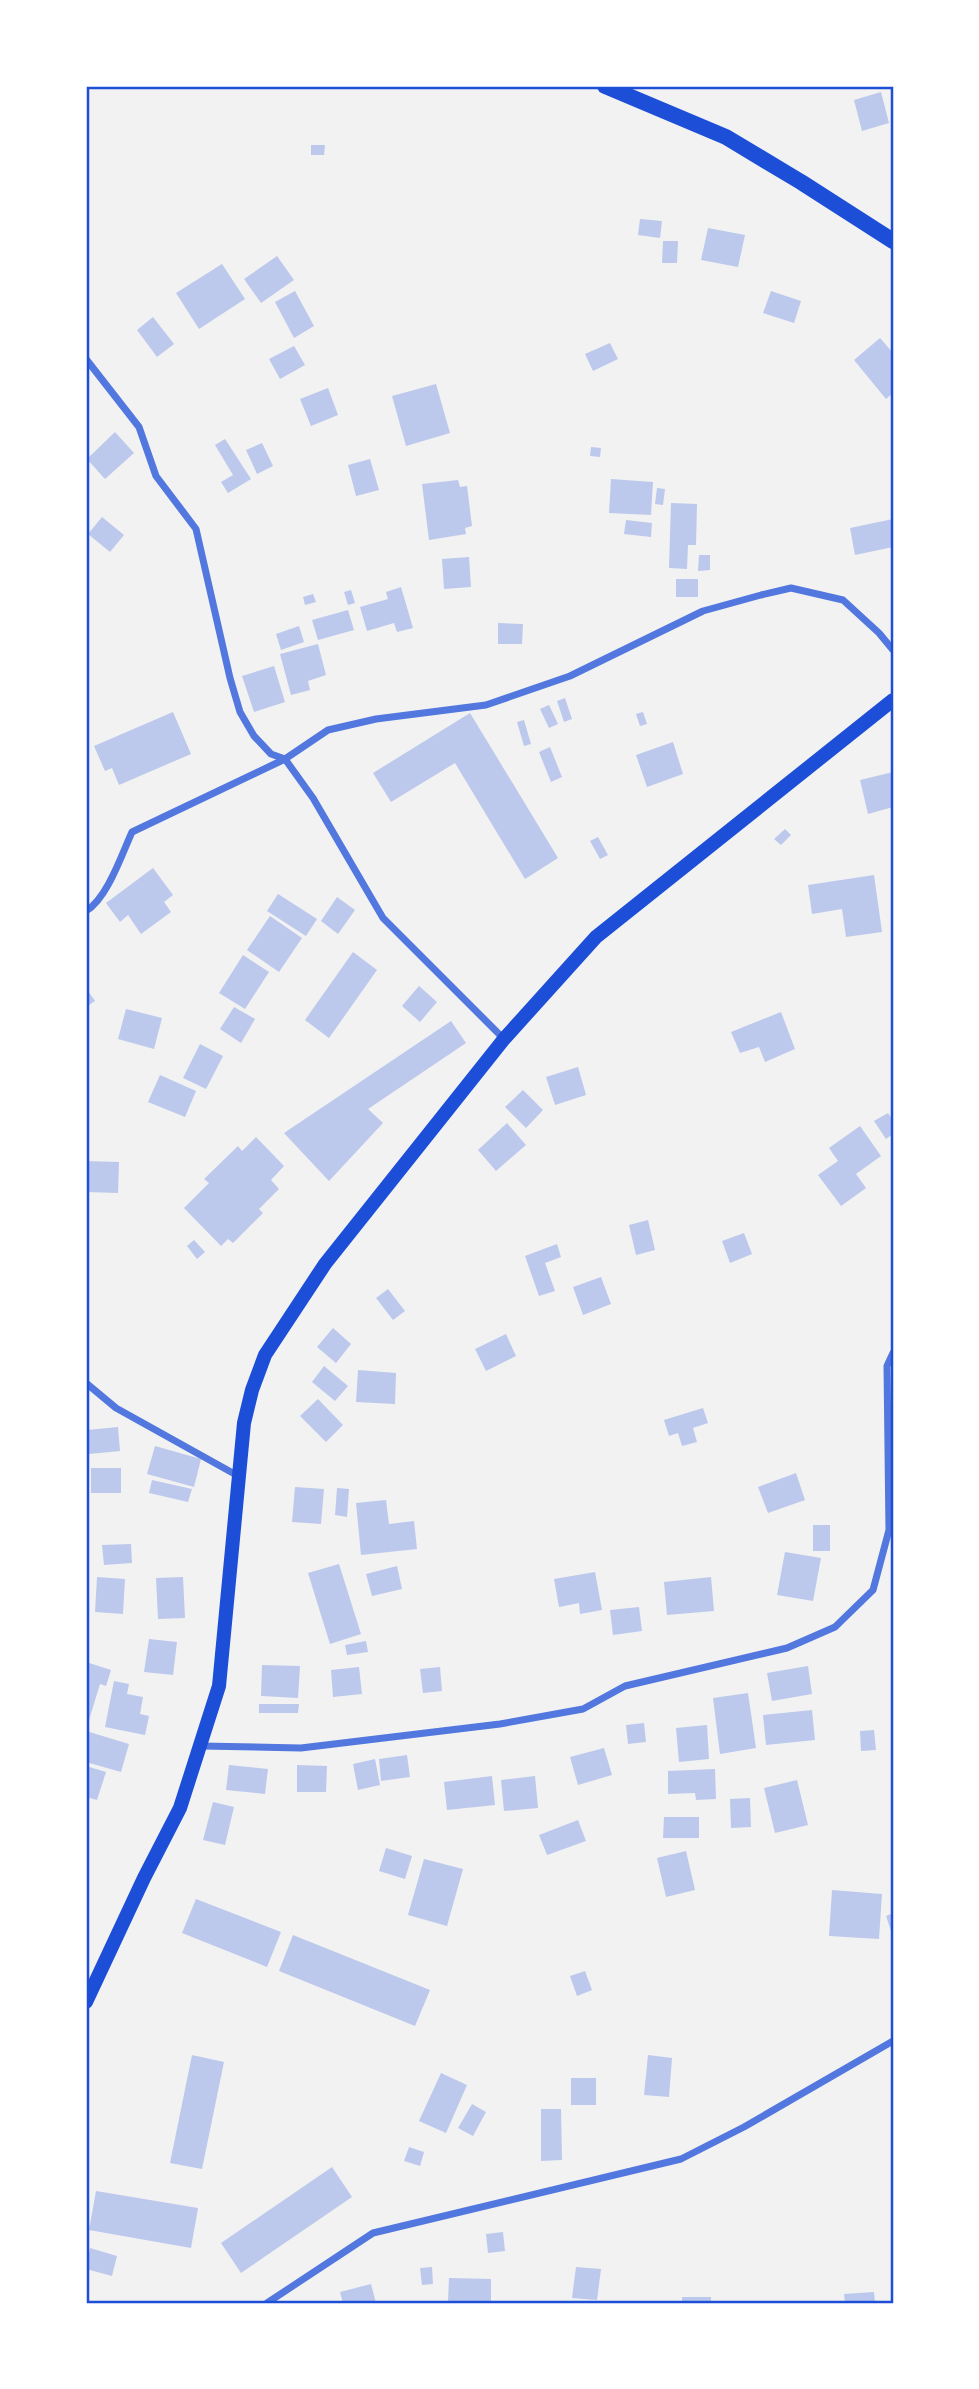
<svg xmlns="http://www.w3.org/2000/svg" width="979" height="2389" font-family="Poppins,sans-serif">
	<style>
		.building { fill: #bdc9ec }
		.lines { fill: none; stroke-linecap: round; stroke-linejoin: round }
		.minor { stroke: #5277de; stroke-width: 7 }
		.secondary { stroke: #1d4ed8; stroke-width: 14 }
		.trunk { stroke: #1d4ed8; stroke-width: 16 }
		.neatline { fill: none; stroke: #1d4ed8; stroke-width: 2.5 }
	</style>
	<rect width="100%" height="100%" fill="#f2f2f2"/>
	<g class="building">
		<polygon points="881,92 889,123 862,131 854,100"/>
		<polygon points="311,145 325,145 324,155 311,155"/>
		<polygon points="640,219 662,221 660,238 638,235"/>
		<polygon points="708,228 745,235 738,267 701,260"/>
		<polygon points="663,241 678,241 677,263 662,263"/>
		<polygon points="277,256 294,280 261,303 244,279"/>
		<polygon points="222,264 245,299 199,329 176,293"/>
		<polygon points="295,291 314,326 294,338 275,302"/>
		<polygon points="771,291 801,301 794,323 763,313"/>
		<polygon points="153,317 174,344 157,357 137,330"/>
		<polygon points="880,338 893,353 893,393 886,399 854,360"/>
		<polygon points="610,343 618,359 593,371 585,354"/>
		<polygon points="294,346 305,365 280,379 269,359"/>
		<polygon points="436,384 450,433 406,446 392,396"/>
		<polygon points="328,388 338,415 311,426 300,399"/>
		<polygon points="115,432 134,453 105,479 87,459"/>
		<polygon points="225,439 251,479 228,493 221,482 233,475 215,445"/>
		<polygon points="262,443 273,466 257,474 246,450"/>
		<polygon points="591,447 601,448 600,457 590,456"/>
		<polygon points="370,459 379,490 356,496 348,465"/>
		<polygon points="611,479 653,482 651,515 609,513"/>
		<polygon points="458,480 460,487 467,486 472,526 465,528 466,534 429,540 422,484"/>
		<polygon points="657,488 665,489 663,505 655,504"/>
		<polygon points="671,503 697,504 696,545 688,545 687,569 669,568"/>
		<polygon points="102,517 124,535 110,552 88,534"/>
		<polygon points="893,519 893,547 855,555 850,528"/>
		<polygon points="626,520 652,523 651,537 624,534"/>
		<polygon points="699,555 710,555 710,570 698,571"/>
		<polygon points="469,557 471,587 444,589 442,559"/>
		<rect x="676" y="579" width="22" height="18"/>
		<polygon points="401,587 413,628 397,632 394,623 367,631 360,607 388,599 386,592"/>
		<polygon points="351,590 355,603 348,605 344,592"/>
		<polygon points="313,594 316,602 305,605 303,597"/>
		<polygon points="348,610 354,630 318,640 312,620"/>
		<polygon points="498,623 523,624 522,644 498,644"/>
		<polygon points="299,626 304,642 281,650 276,634"/>
		<polygon points="318,644 326,675 308,681 310,690 291,695 280,654"/>
		<polygon points="274,666 285,702 254,712 242,676"/>
		<polygon points="565,698 572,719 564,722 557,701"/>
		<polygon points="549,705 558,724 549,728 540,709"/>
		<polygon points="173,712 191,754 119,785 112,768 105,771 94,746"/>
		<polygon points="643,712 647,724 640,726 636,714"/>
		<polygon points="470,713 558,858 525,879 455,763 391,802 373,773"/>
		<polygon points="524,720 531,744 524,746 517,722"/>
		<polygon points="673,742 683,774 647,787 636,755"/>
		<polygon points="550,747 562,777 551,782 539,752"/>
		<polygon points="893,772 893,807 868,814 860,780"/>
		<polygon points="785,829 791,835 781,845 774,839"/>
		<polygon points="598,837 608,855 600,859 590,841"/>
		<polygon points="153,868 173,895 164,902 171,912 141,934 128,915 120,922 106,903"/>
		<polygon points="874,875 882,932 846,937 842,909 812,914 808,885"/>
		<polygon points="278,894 317,919 306,936 267,911"/>
		<polygon points="337,897 355,910 338,934 321,921"/>
		<polygon points="270,916 302,938 279,972 247,950"/>
		<polygon points="353,952 377,970 329,1038 305,1020"/>
		<polygon points="243,955 269,972 245,1009 219,993"/>
		<polygon points="419,986 437,1002 420,1022 402,1006"/>
		<polygon points="86,988 95,1001 86,1007"/>
		<polygon points="234,1007 255,1019 241,1043 220,1029"/>
		<polygon points="126,1009 162,1018 154,1049 118,1039"/>
		<polygon points="781,1012 795,1049 765,1062 759,1047 740,1053 731,1032"/>
		<polygon points="451,1021 466,1043 368,1109 383,1123 329,1181 284,1133"/>
		<polygon points="200,1044 223,1056 206,1089 183,1078"/>
		<polygon points="578,1067 586,1095 555,1105 546,1077"/>
		<polygon points="160,1075 196,1091 185,1117 148,1102"/>
		<polygon points="523,1090 543,1110 526,1128 505,1107"/>
		<polygon points="888,1113 893,1121 893,1134 886,1139 874,1121"/>
		<polygon points="507,1123 526,1145 496,1171 478,1150"/>
		<polygon points="860,1126 881,1156 856,1174 866,1188 841,1206 818,1175 838,1161 829,1148"/>
		<polygon points="256,1137 284,1166 271,1180 279,1189 259,1209 263,1213 233,1243 228,1239 221,1246 184,1208 209,1183 204,1179 238,1146 242,1151"/>
		<polygon points="86,1161 119,1162 118,1193 86,1192"/>
		<polygon points="648,1220 655,1250 636,1255 629,1225"/>
		<polygon points="744,1233 752,1254 730,1263 722,1241"/>
		<polygon points="194,1240 205,1252 197,1259 187,1246"/>
		<polygon points="557,1244 561,1257 545,1263 555,1291 539,1296 525,1256"/>
		<polygon points="601,1277 611,1304 583,1315 573,1287"/>
		<polygon points="388,1289 405,1311 393,1320 376,1298"/>
		<polygon points="333,1328 351,1344 336,1363 317,1347"/>
		<polygon points="506,1334 516,1356 486,1371 475,1349"/>
		<polygon points="324,1366 348,1386 335,1401 312,1382"/>
		<polygon points="358,1370 396,1373 395,1404 356,1402"/>
		<polygon points="318,1399 343,1425 326,1442 300,1416"/>
		<polygon points="703,1408 708,1423 693,1428 697,1442 682,1446 678,1433 669,1436 664,1420"/>
		<polygon points="118,1427 120,1451 89,1454 87,1430"/>
		<polygon points="155,1446 201,1459 194,1487 147,1474"/>
		<rect x="91" y="1468" width="30" height="25"/>
		<polygon points="796,1473 805,1500 768,1513 758,1487"/>
		<polygon points="152,1480 192,1489 188,1502 149,1493"/>
		<polygon points="295,1487 324,1489 321,1524 292,1522"/>
		<polygon points="337,1488 349,1489 347,1517 335,1515"/>
		<polygon points="386,1500 389,1524 414,1521 417,1549 361,1555 356,1503"/>
		<rect x="813" y="1525" width="17" height="26"/>
		<polygon points="131,1544 132,1563 104,1565 102,1545"/>
		<polygon points="785,1552 821,1558 813,1601 777,1595"/>
		<polygon points="339,1564 361,1634 330,1644 308,1573"/>
		<polygon points="397,1566 402,1589 372,1596 366,1574"/>
		<polygon points="595,1572 602,1610 580,1614 579,1603 559,1607 554,1579"/>
		<polygon points="97,1577 125,1579 123,1614 95,1612"/>
		<polygon points="183,1577 185,1618 158,1619 156,1578"/>
		<polygon points="711,1577 714,1611 667,1615 664,1582"/>
		<polygon points="639,1607 642,1631 613,1635 610,1610"/>
		<polygon points="149,1639 177,1642 173,1675 144,1672"/>
		<polygon points="366,1641 368,1652 347,1655 345,1645"/>
		<polygon points="86,1662 111,1670 106,1686 100,1684 89,1720 86,1719"/>
		<polygon points="262,1665 300,1666 298,1698 261,1696"/>
		<polygon points="808,1666 812,1694 772,1701 767,1673"/>
		<polygon points="359,1667 362,1694 333,1697 331,1670"/>
		<polygon points="440,1667 442,1691 423,1693 420,1669"/>
		<polygon points="114,1681 129,1684 127,1694 143,1697 140,1714 149,1716 145,1735 105,1727"/>
		<polygon points="748,1693 756,1748 720,1754 713,1698"/>
		<polygon points="259,1704 299,1704 298,1713 259,1713"/>
		<polygon points="812,1710 815,1740 766,1745 763,1715"/>
		<polygon points="644,1723 646,1742 628,1744 626,1725"/>
		<polygon points="707,1725 709,1759 679,1762 676,1728"/>
		<polygon points="874,1730 876,1750 861,1751 860,1731"/>
		<polygon points="86,1731 129,1744 121,1772 86,1762"/>
		<polygon points="604,1748 612,1775 578,1785 570,1757"/>
		<polygon points="407,1755 410,1777 381,1781 379,1759"/>
		<polygon points="375,1759 380,1785 358,1790 353,1764"/>
		<polygon points="229,1765 268,1769 265,1794 226,1790"/>
		<polygon points="297,1765 327,1766 326,1792 297,1792"/>
		<polygon points="86,1766 106,1772 97,1800 86,1797"/>
		<polygon points="715,1769 716,1799 696,1800 695,1793 668,1794 668,1771"/>
		<polygon points="492,1776 495,1805 447,1810 444,1782"/>
		<polygon points="535,1776 538,1808 504,1811 501,1780"/>
		<polygon points="797,1780 808,1825 775,1833 764,1788"/>
		<polygon points="750,1798 751,1827 731,1828 730,1799"/>
		<polygon points="213,1802 234,1807 225,1845 203,1840"/>
		<polygon points="664,1817 699,1817 699,1838 663,1838"/>
		<polygon points="578,1820 586,1841 547,1855 539,1835"/>
		<polygon points="386,1848 412,1856 405,1879 379,1871"/>
		<polygon points="686,1851 695,1890 666,1897 657,1858"/>
		<polygon points="424,1859 463,1869 447,1926 408,1915"/>
		<polygon points="832,1890 882,1894 879,1939 829,1936"/>
		<polygon points="196,1899 281,1932 267,1967 182,1933"/>
		<polygon points="893,1913 893,1937 886,1916"/>
		<polygon points="293,1935 430,1990 415,2026 279,1971"/>
		<polygon points="585,1971 592,1990 577,1996 570,1976"/>
		<polygon points="192,2055 224,2062 202,2169 170,2163"/>
		<polygon points="648,2055 672,2058 669,2097 644,2095"/>
		<polygon points="441,2073 467,2085 446,2133 419,2121"/>
		<rect x="571" y="2078" width="25" height="27"/>
		<polygon points="472,2104 486,2112 473,2136 458,2128"/>
		<polygon points="541,2109 561,2109 562,2160 541,2161"/>
		<polygon points="409,2147 424,2152 420,2166 404,2161"/>
		<polygon points="332,2167 352,2197 241,2273 221,2243"/>
		<polygon points="96,2191 198,2208 191,2248 89,2230"/>
		<polygon points="503,2232 505,2251 488,2253 486,2234"/>
		<polygon points="90,2248 117,2256 112,2276 86,2269"/>
		<polygon points="432,2267 433,2284 422,2285 420,2268"/>
		<polygon points="576,2267 601,2269 597,2300 572,2298"/>
		<polygon points="449,2278 491,2279 491,2302 448,2301"/>
		<polygon points="371,2284 376,2303 343,2303 340,2292"/>
		<polygon points="874,2292 875,2303 845,2303 844,2294"/>
		<rect x="682" y="2297" width="29" height="6"/>
	</g>
	<g class="lines">
		<g class="minor">
			<polyline points="86,359 139,427 156,476 196,529 230,678 240,712 254,736 271,754 285,759 313,798 383,918 504,1039"/>
			<path d="M86,911C107,899 122,854 132,832L285,759L328,730L376,719L486,705L570,676L703,611L761,595L791,588L843,600L879,633L893,650"/>
			<polyline points="86,1383 116,1408 240,1477"/>
			<polyline points="201,1746 301,1748 500,1724 583,1709 625,1686 787,1648 835,1627 873,1590 889,1530 887,1366 893,1353"/>
			<polyline points="267,2303 373,2233 681,2159 744,2127 893,2041"/>
		</g>
		<polyline class="secondary" points="86,2002 144,1878 180,1808 219,1686 244,1423 252,1390 265,1355 325,1264 504,1039 596,937 893,700"/>
		<polyline class="trunk" points="605,86 726,137 801,182 893,241"/>
	</g>
	<rect width="979" height="2389" fill="none" stroke="#ffffff" stroke-width="175"/>
	<rect x="88" y="88" width="804" height="2214" class="neatline"/>
</svg>
